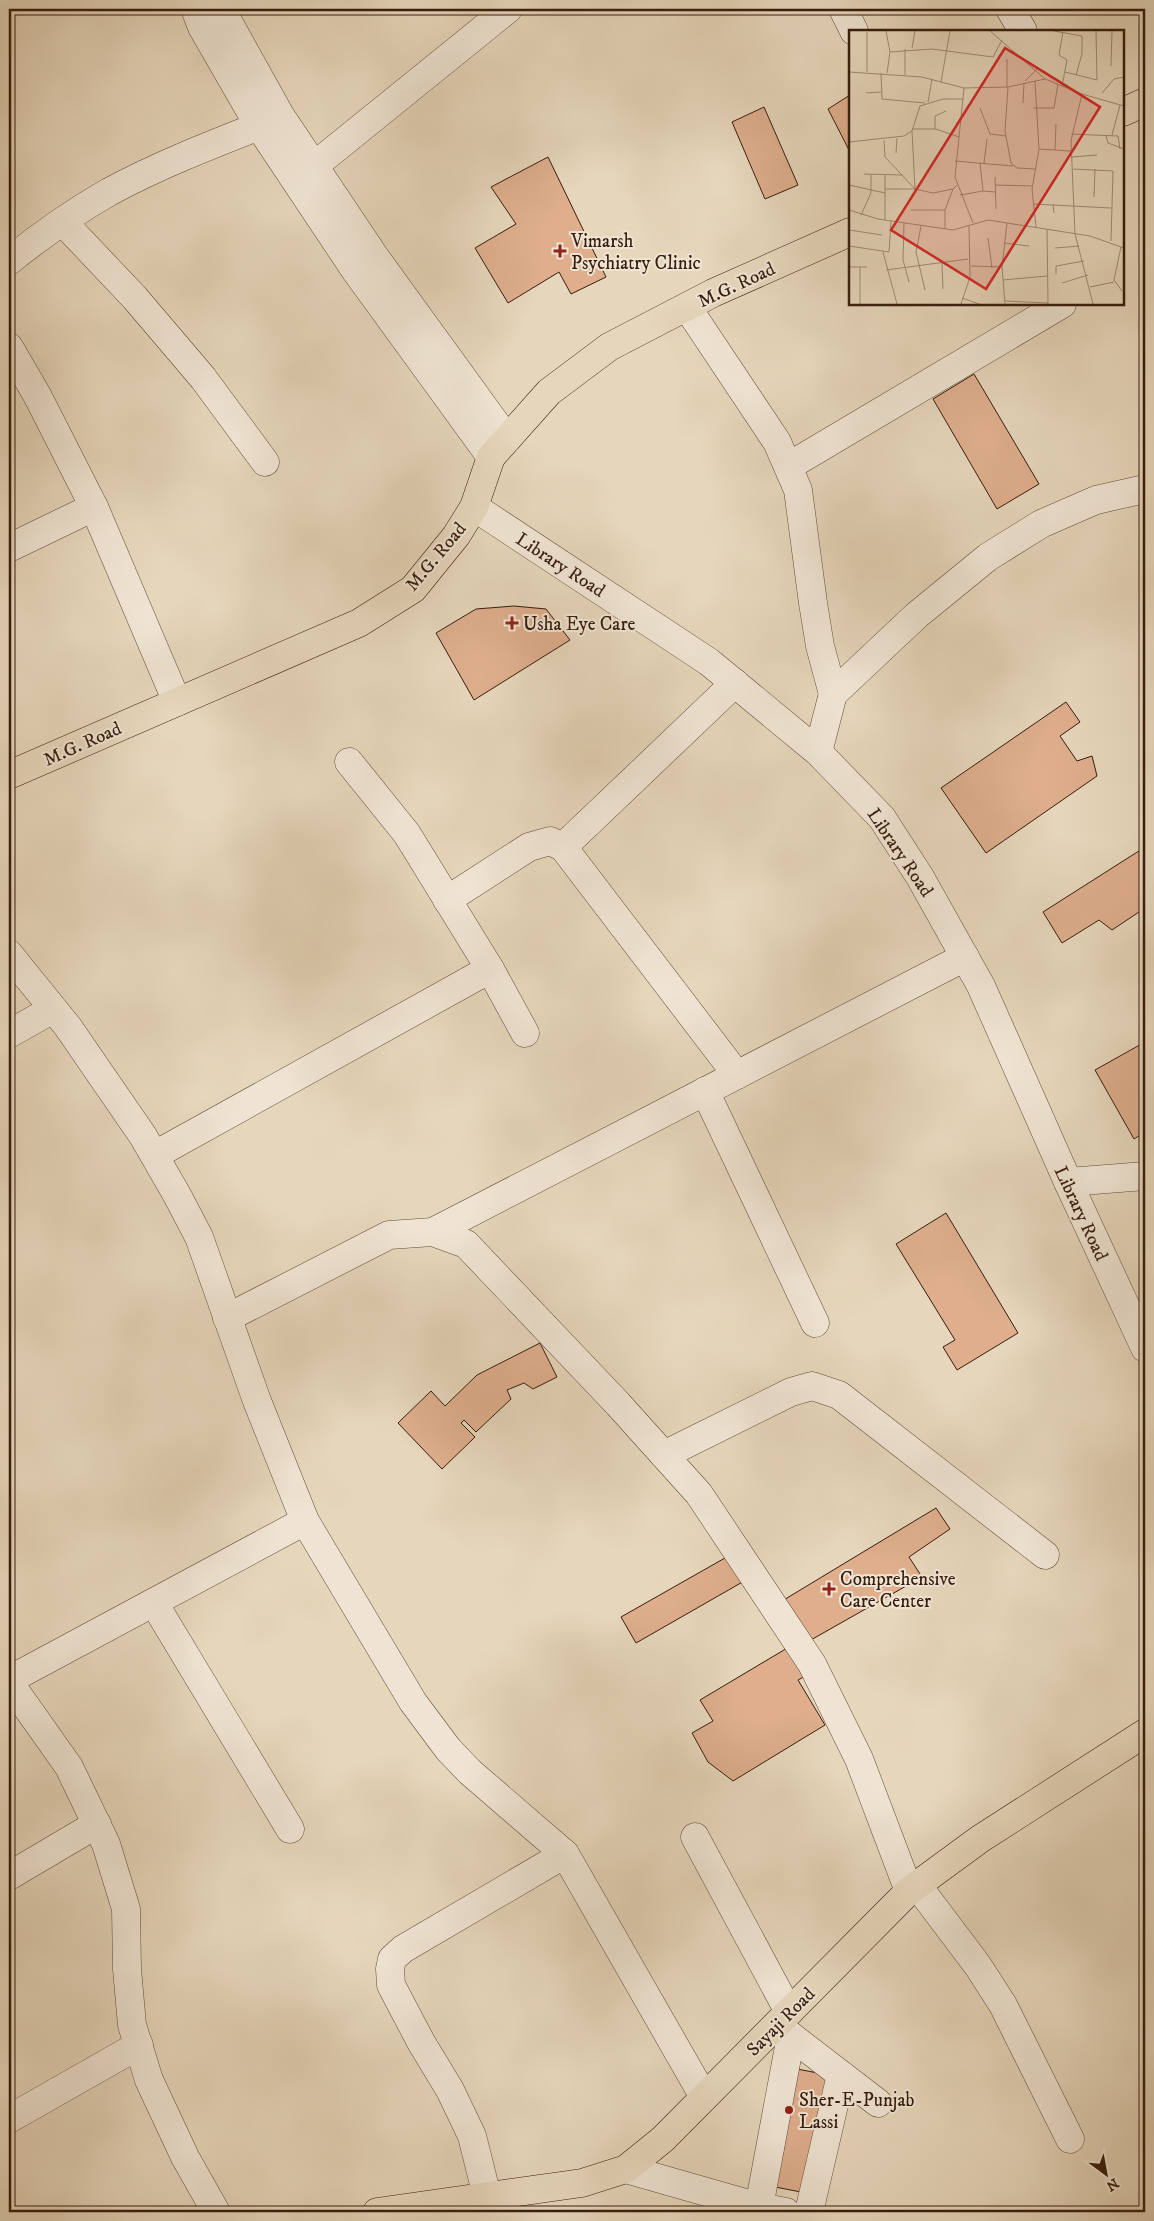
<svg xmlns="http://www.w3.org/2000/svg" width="1154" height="2221" font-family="'IM FELL DW Pica',serif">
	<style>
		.building { fill: #deae8d; stroke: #371d0e }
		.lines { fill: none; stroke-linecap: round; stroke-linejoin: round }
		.minor-casing { stroke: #634b39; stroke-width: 29 }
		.major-casing { stroke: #371d0e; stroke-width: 29 }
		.minor { stroke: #efe4d3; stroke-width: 28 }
		.major { stroke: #e6d6bb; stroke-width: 28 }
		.poi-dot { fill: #8f2418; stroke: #efe4d3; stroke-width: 2 }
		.labels { text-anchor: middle; stroke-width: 4; stroke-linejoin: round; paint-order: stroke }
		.poi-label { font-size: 19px; fill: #371d0e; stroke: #efe4d3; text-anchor: start }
		.street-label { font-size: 19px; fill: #371d0e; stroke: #efe4d3 }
		.inset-road { fill: none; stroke: #a08c76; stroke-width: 1 }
		.view { fill: #d62828; fill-opacity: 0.15; stroke: #d62828; stroke-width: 2.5 }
		.inset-edge { fill: none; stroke: #371d0e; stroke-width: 2.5 }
	</style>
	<rect width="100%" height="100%" fill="#e6d6bb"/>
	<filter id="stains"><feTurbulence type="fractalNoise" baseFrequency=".004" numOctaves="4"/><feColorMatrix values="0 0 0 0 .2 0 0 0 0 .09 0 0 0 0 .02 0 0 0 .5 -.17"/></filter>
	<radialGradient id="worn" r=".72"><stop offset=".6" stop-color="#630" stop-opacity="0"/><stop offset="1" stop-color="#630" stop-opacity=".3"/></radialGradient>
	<g class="building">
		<polygon points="850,95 850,152 828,109"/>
		<polygon points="764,107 798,185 765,199 732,122"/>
		<polygon points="548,157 606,277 571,294 559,272 508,303 475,248 516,224 491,187"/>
		<polygon points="974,374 1039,484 997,509 933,399"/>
		<polygon points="514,606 546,609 570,640 474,700 436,633 476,609"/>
		<polygon points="1066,702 1080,722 1060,736 1077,761 1092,756 1097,776 986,853 941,788"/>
		<polygon points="1142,849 1145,855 1145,908 1112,930 1099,920 1062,943 1043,912"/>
		<polygon points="1145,1042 1145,1132 1134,1139 1095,1070"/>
		<polygon points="946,1213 1018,1333 957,1370 943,1347 955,1340 896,1244"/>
		<polygon points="540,1343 557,1377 533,1389 524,1383 507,1390 511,1399 476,1432 464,1420 461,1423 475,1437 442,1469 398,1423 431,1391 445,1406 477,1375"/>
		<polygon points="936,1508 950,1529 909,1557 922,1577 802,1645 777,1604"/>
		<polygon points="732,1554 746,1580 636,1643 621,1617"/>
		<polygon points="794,1644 811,1673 798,1680 825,1725 733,1781 708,1762 692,1733 713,1721 700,1700"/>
		<polygon points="792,2068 828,2075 806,2193 770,2186"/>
	</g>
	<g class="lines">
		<defs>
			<g id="minor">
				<polyline points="195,9 202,27 259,126 355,270 491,457"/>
				<polyline points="221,9 280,115 375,257 507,439"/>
				<polyline points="843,9 854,31"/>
				<polyline points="1010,9 1023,31"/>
				<polyline points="314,166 508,9"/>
				<polyline points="63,222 135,298 203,378 265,462"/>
				<path d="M9,261C40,236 74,212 109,192C157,166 208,146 259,126"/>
				<polyline points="687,307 777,442 798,490 813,603 820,646 833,694"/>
				<polyline points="9,347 37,395 94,507 177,702"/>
				<polyline points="789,466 1062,304"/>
				<polyline points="474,507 709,662 818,752 882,818 920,877 981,986 1068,1182 1145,1348"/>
				<polyline points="9,548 94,507"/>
				<polyline points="818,752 833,694 917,615 988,557 1041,524 1096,500 1145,489"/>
				<polyline points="349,762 407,834 490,969 525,1033"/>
				<polyline points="563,847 735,683"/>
				<polyline points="447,900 529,847 550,841 563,847 737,1075"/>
				<polyline points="9,954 68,1027 143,1136 177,1195 199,1237 257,1401 305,1521 413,1702 448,1749 470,1772 565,1854 704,2097"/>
				<polyline points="9,1034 53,1009"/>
				<polyline points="705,1091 815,1323"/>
				<polyline points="155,1155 490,969"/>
				<polyline points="1068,1182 1145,1176"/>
				<polyline points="433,1232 965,957"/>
				<polyline points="227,1318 389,1235 433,1232 466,1244 618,1404 699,1494 812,1664 859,1759 909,1891"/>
				<polyline points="664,1455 791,1392 812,1386 839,1395 1045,1555"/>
				<polyline points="154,1603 290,1829"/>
				<polyline points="9,1680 305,1521"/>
				<polyline points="9,1682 69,1767 106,1844 126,1909 127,1969 132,2025 149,2080 185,2157 216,2212"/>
				<polyline points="695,1837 789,2012"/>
				<polyline points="9,1876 97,1824"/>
				<polyline points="917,1885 978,1966 1003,2005 1070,2139"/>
				<polyline points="779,2027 878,2103"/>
				<polyline points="9,2119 139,2045"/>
				<polyline points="626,2169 759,2207 786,2212"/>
				<polyline points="487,2196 472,2136 450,2090 421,2042 391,1985 390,1969 392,1959 403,1949 565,1854"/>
				<polyline points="759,2207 791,2036"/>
				<polyline points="809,2212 841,2075"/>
			</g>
			<g id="major">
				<polyline points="1123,112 1145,102"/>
				<polyline points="9,775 359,623 413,589 456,536 474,507 491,457 549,392 609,347 713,293 850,232"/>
				<polyline points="377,2212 582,2183 626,2169 663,2139 909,1891 980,1839 1145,1733"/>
			</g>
		</defs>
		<use href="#minor" class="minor-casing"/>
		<use href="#major" class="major-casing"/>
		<use href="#minor" class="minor"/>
		<use href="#major" class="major"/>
	</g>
	<g class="poi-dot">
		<path d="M557.5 243.5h5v5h5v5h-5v5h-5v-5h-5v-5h5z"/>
		<path d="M509.5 615.5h5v5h5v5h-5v5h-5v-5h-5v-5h5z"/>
		<path d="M826.5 1581.5h5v5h5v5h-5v5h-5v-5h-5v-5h5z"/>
		<circle cx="789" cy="2110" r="5"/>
	</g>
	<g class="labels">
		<g class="poi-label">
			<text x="571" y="247">Vimarsh<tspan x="571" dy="22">Psychiatry Clinic</tspan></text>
			<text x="523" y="630">Usha Eye Care</text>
			<text x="840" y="1585">Comprehensive<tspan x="840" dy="22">Care Center</tspan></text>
			<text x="799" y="2106">Sher-E-Punjab<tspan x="799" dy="22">Lassi</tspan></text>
		</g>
		<g class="street-label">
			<text transform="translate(736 284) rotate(-25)" y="7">M.G. Road</text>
			<text transform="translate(435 556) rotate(-50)" y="7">M.G. Road</text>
			<text transform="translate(561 564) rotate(33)" y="7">Library Road</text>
			<text transform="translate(82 743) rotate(-24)" y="7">M.G. Road</text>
			<text transform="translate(901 852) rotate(56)" y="7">Library Road</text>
			<text transform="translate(1082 1213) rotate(65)" y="7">Library Road</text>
			<text transform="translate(780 2021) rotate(-45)" y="7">Sayaji Road</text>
		</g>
	</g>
	<g transform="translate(849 30)">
		<rect width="275" height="275" fill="#e6d6bb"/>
		<path class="inset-road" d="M37,1L41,22L38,43M141,1L196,49M205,1L233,6V24L227,45M18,2V42M63,18L66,1M56,19V45M41,22L83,19L144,27L153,10M262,36L263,1M0,42L73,47L115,58L159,57L196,49L233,64L275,76M216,42L248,50L247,1M32,43L33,69L76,73M176,51L188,39M186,51L190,119L183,159L187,197M92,52L101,1M213,56L218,30L210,25L214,2M158,57V29M159,57L156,101L162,133L168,138L186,139M115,58L106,147L124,193M17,63L32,62M253,63L265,49L275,47M233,64L222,111L226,204L244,274M79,72L83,49M174,73L175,53M131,78L141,104L157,106M185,78H205L209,54M63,99H87L110,107M86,99V86L97,81M222,104L269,106L271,119M257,105L259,113L275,119M263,105L271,75M35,110L36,127L66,159L84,163L104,159L108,155M0,112L55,106L63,101L71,76L94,69H114M190,119L222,121M206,120L207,94M47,123L48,108M223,127L248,125M106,131L164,136M131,133L134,161L146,162M135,133L138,109M224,139L264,141L262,211M15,144L54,145M36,145V190M146,147L147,179M0,155L36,163M146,155L183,156M36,159H66L63,101M111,165L134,161M245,167L246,139M184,174L204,175L205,183M204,175L262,178M0,180L29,189L104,200L139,190L241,206L275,218M62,180H96M12,185L22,163V144M55,193L54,230L60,252M72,196L67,222L76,260M96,199V180L104,159M198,199L199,274M0,200L33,205M139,208L143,238M155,213L180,216M0,216L40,222L42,191M272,217L265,250L273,261M206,218L230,216M34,222L48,274M93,233L94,259M122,236L153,237M0,237H18M11,237V274M37,240L119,229M207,244V236L235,231M154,250L198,246M213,253L239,245M241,257L265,252M113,268L130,274M156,271L199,273M112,274L121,247L120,196M156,274L153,237L158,193"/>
		<path class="view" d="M156,18L251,77L137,259L42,200Z"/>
		<rect width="275" height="275" class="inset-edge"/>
	</g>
	<rect width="1154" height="2221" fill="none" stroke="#e6d6bb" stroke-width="30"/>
	<rect x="10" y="10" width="1134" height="2201" fill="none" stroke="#371d0e" stroke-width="2.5"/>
	<rect x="15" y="15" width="1124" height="2191" fill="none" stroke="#371d0e"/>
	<g transform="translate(1106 2174) rotate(148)" stroke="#efe4d3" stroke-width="4" paint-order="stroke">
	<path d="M0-4L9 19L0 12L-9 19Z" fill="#371d0e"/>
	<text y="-8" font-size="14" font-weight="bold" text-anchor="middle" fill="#371d0e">N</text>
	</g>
	<rect width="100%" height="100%" filter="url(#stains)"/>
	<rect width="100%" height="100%" fill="url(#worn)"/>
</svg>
